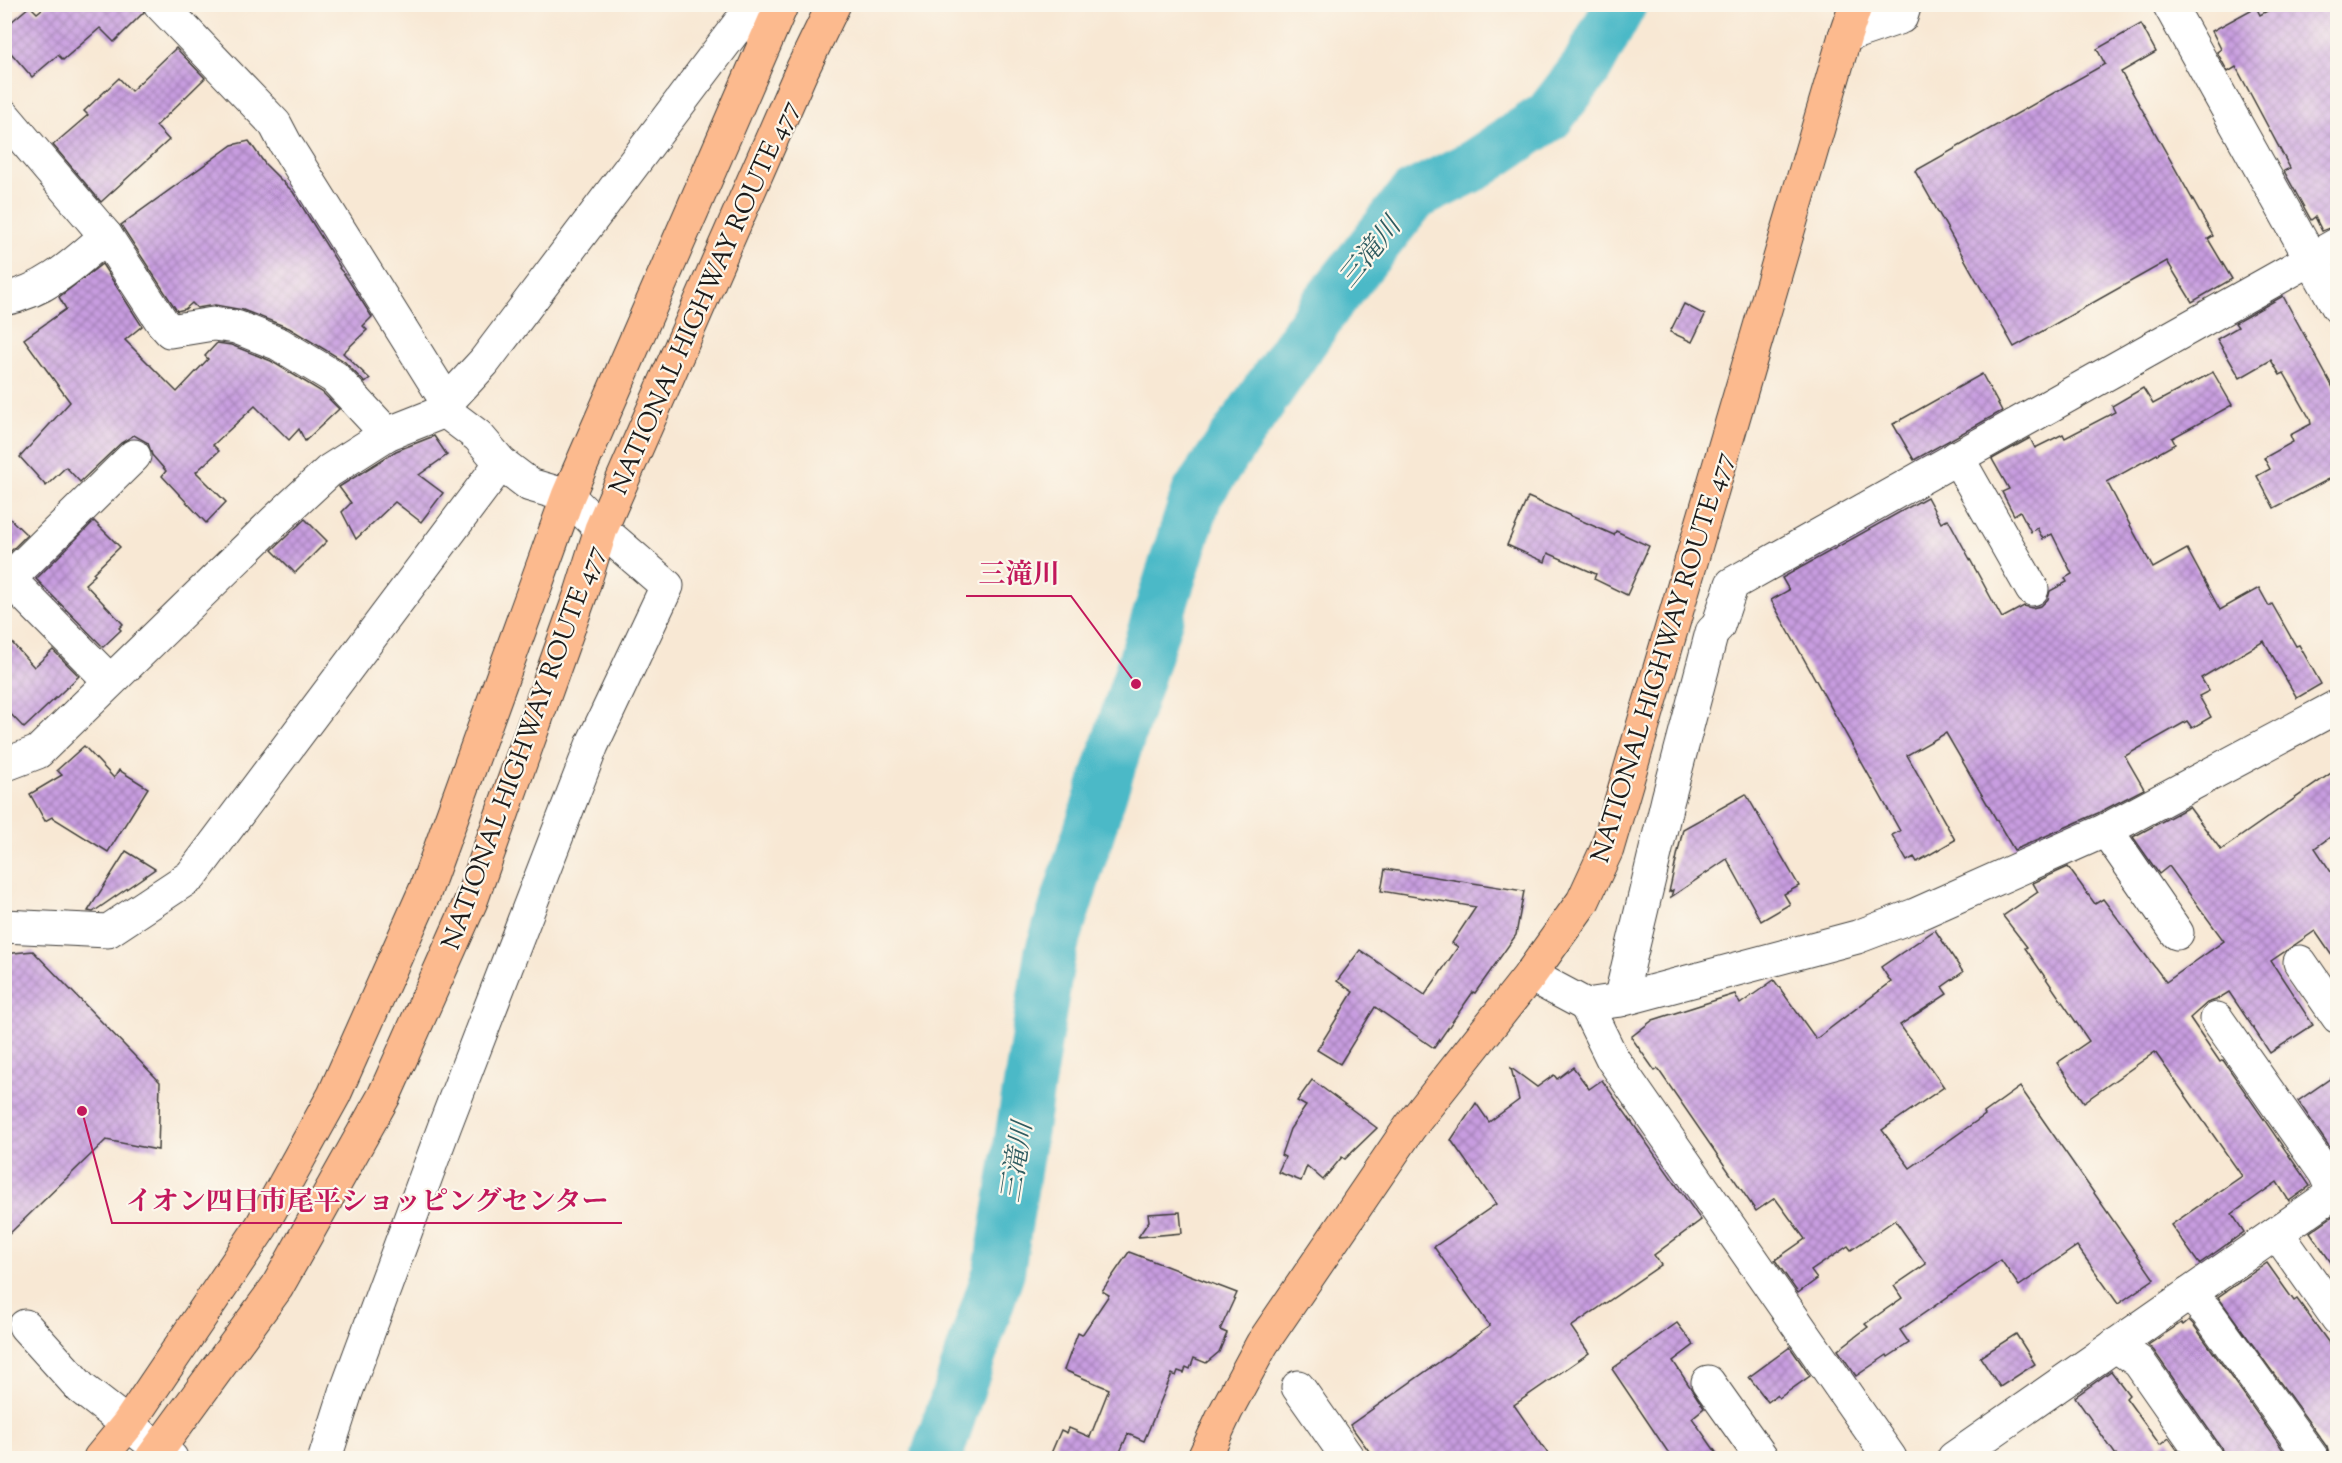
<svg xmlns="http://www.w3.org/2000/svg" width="2342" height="1463" font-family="'Sorts Mill Goudy','Noto Serif JP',serif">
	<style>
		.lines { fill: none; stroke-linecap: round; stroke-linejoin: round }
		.river { stroke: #4cb9c7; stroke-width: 52 }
		.building { fill: url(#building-cross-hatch) }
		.minor-casing { stroke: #3d3b38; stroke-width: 35 }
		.highway-casing { stroke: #3d3b38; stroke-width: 35 }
		.minor { stroke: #fff; stroke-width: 33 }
		.highway { stroke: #fcba8e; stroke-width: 33 }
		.labels { text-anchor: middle; stroke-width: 4.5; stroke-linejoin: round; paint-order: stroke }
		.street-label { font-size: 26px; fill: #1c1c1c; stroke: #fbf7ec }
		.water-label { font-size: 27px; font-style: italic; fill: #2f5b60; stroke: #fbf7ec }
		.leader { fill: none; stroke: #c2185b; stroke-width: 2 }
		.callout-dot { fill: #c2185b; stroke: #fbf7ec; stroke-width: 2 }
		.callout-label { font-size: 27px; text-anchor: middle; font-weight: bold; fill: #c2185b; stroke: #fbf7ec; stroke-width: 4.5; stroke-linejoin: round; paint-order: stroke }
	</style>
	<defs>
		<pattern id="building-cross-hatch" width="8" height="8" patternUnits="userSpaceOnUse" patternTransform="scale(1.5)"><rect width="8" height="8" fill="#c89de0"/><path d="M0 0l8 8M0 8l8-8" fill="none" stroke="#a27fb5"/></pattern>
	</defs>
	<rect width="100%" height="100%" fill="#fbf7ec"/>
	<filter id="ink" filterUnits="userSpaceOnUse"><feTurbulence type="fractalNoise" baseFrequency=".0167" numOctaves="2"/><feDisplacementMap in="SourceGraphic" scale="12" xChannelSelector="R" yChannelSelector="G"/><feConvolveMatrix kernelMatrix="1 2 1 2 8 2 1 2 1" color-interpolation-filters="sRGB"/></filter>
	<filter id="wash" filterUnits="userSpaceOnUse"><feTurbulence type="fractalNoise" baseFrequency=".008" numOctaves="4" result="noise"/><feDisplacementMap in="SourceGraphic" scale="24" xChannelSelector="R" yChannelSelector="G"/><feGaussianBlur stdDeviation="1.35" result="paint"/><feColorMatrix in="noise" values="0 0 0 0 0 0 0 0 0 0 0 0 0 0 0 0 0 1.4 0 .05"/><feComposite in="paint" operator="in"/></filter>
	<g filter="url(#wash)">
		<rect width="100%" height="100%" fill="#f8e8d4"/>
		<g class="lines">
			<polyline class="river" points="936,1458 999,1271 1050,954 1197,494 1327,304 1413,196 1475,165 1549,116 1586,68 1621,4"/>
		</g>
		<g id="blocks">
			<g class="building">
				<polygon points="48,4 142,4 144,12 114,42 100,28 63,60 58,55 32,77 4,45 4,28 30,6 37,13"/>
				<polygon points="2280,4 2337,4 2337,225 2322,231 2315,217 2311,220 2284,171 2290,168 2236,67 2228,72 2217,52 2221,49 2212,31 2256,7 2260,15"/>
				<polygon points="2141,24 2156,52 2121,72 2213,236 2208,239 2232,279 2192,302 2167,261 2014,347 1915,171 2105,64 2097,49"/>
				<polygon points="176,48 205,78 156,126 169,140 101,202 53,145 88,115 84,111 119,78 131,91"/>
				<polygon points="249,141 265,164 293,192 340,267 339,268 345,275 372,317 363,326 367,330 343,353 370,379 365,383 344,361 289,328 243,310 215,305 197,308 192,303 185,309 177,311 121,225 232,145"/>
				<polygon points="102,264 142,326 125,340 177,392 208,359 205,356 217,343 231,345 271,361 322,392 339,409 305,441 299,429 289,440 255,406 213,445 219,451 196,472 226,502 206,523 162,476 166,471 152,455 148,443 134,435 121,443 80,482 66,467 46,486 20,457 70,402 24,339 66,309 59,297"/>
				<polygon points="2283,296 2337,395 2337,475 2274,508 2257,476 2270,469 2264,458 2293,442 2290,435 2311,424 2310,419 2284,373 2280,375 2271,360 2240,378 2217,339 2238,327 2235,323"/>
				<polygon points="1684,304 1705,315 1692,342 1670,332"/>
				<polygon points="2213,372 2232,405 2172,438 2175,444 2107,482 2153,568 2187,549 2220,610 2259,588 2269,606 2272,604 2296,646 2299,645 2321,684 2297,698 2264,641 2201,678 2209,691 2199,696 2211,717 2192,728 2187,721 2125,756 2144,789 2098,813 2014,850 1946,733 1907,755 1955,840 1917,862 1914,857 1907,861 1892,835 1900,831 1771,600 1789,590 1782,578 1927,497 1941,523 1948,519 2002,618 2024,606 2032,608 2041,606 2048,599 2050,591 2067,582 2065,578 2072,574 2052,534 2043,539 2037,528 2031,532 2020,511 2014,515 2002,492 2009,489 1992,459 2030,438 2035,448 2063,434 2065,438 2115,412 2112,406 2143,388 2153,404"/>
				<polygon points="1982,374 2002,411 1914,460 1893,424"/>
				<polygon points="434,436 447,455 419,475 443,493 421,522 395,502 356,539 342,512 351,503 339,487 396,451"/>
				<polygon points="1528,497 1614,535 1616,531 1649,546 1627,595 1594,579 1596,574 1548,553 1545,562 1507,545"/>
				<polygon points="4,513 27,535 6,556 4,556"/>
				<polygon points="305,519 327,541 295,573 272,550"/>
				<polygon points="94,521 120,547 93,573 95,575 85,584 123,624 119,628 121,630 103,647 36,579"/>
				<polygon points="4,634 34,667 53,650 79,676 24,728 4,707"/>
				<polygon points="84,746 114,778 119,770 148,788 108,852 52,817 45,821 30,794 62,775 57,770"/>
				<polygon points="2337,769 2337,832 2315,848 2337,881 2337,963 2315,931 2271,961 2313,1025 2270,1053 2229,992 2216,1000 2207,1003 2190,1018 2220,1062 2223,1060 2310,1186 2289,1201 2277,1182 2232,1214 2244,1232 2199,1264 2171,1225 2242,1176 2155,1052 2084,1102 2057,1063 2089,1041 2025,948 2027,947 2003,916 2038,892 2033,883 2068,867 2095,904 2103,899 2166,982 2224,941 2169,866 2159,874 2133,837 2189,807 2221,850"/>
				<polygon points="1746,794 1799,886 1784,894 1790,904 1761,921 1727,859 1671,897 1673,890 1669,892 1683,829"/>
				<polygon points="126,851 155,869 93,912 88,911"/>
				<polygon points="1385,869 1524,891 1516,935 1475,993 1473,992 1434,1048 1375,1007 1340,1064 1317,1050 1353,992 1337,981 1360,950 1425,995 1458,947 1452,943 1476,907 1381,891"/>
				<polygon points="1935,930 1963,972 1942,987 1947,994 1900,1025 1944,1087 1882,1130 1910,1168 1985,1115 1984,1113 2020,1087 2154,1279 2118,1304 2077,1246 2019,1286 2001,1260 1900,1330 1909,1343 1888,1357 1887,1355 1856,1376 1838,1350 1868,1327 1865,1324 1902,1298 1894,1286 1926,1264 1895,1220 1851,1250 1848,1246 1811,1271 1817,1279 1798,1293 1775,1260 1805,1239 1775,1198 1756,1211 1658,1069 1655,1071 1631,1037 1653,1020 1735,994 1740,1004 1774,980 1816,1039 1891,982 1881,967"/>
				<polygon points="33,951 160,1082 158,1150 106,1140 4,1239 4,954"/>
				<polygon points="1573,1067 1589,1089 1602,1080 1701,1220 1654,1255 1661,1265 1571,1327 1589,1353 1514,1405 1551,1458 1374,1458 1350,1425 1490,1326 1434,1247 1496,1204 1451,1140 1476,1103 1489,1122 1519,1100 1511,1068 1537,1087 1554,1075 1557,1079"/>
				<polygon points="2337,1074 2337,1158 2298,1101"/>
				<polygon points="1312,1080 1377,1128 1345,1159 1342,1157 1323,1180 1307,1166 1301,1181 1278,1172 1285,1157 1281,1155 1290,1129 1306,1106 1297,1101"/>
				<polygon points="1180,1212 1182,1233 1138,1237 1149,1221 1148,1214"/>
				<polygon points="2337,1213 2337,1271 2310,1232"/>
				<polygon points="1129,1252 1237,1293 1220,1330 1227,1333 1219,1352 1206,1363 1194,1358 1190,1369 1186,1367 1184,1373 1178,1371 1176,1376 1172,1374 1144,1441 1128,1434 1120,1452 1134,1458 1049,1458 1061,1430 1067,1433 1069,1428 1090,1437 1109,1389 1064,1370 1078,1333 1082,1335 1109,1295 1102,1291"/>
				<polygon points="2267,1263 2294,1301 2297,1299 2337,1354 2337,1458 2330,1458 2327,1447 2218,1297"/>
				<polygon points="2189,1320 2193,1324 2289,1458 2224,1458 2221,1447 2154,1351 2148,1345 2181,1323 2183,1325"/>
				<polygon points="1677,1323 1694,1345 1673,1361 1704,1408 1692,1418 1720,1458 1672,1458 1612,1369"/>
				<polygon points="2016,1334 2035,1364 2000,1387 1980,1357"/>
				<polygon points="1790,1347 1810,1376 1779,1398 1777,1395 1768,1402 1749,1377"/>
				<polygon points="2111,1371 2129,1395 2126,1398 2160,1445 2169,1438 2183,1458 2118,1458 2075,1397"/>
			</g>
		</g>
	</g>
	<g filter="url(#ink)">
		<use href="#blocks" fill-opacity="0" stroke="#3d3b38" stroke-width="1.5"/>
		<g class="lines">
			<defs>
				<g id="minor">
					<polyline points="160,4 275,124 285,143 447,402"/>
					<polyline points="2169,4 2338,307"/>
					<polyline points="1845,36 1901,17 1905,4"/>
					<polyline points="4,116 106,236 162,322 170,331 213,324 236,327 279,344 334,377 387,434"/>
					<path d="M4,299C46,291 75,263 106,236"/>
					<polyline points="445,411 447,402 484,362 739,24 770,28"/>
					<polyline points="1957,457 2032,589"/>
					<polyline points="4,574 110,681"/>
					<polyline points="9,579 134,456"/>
					<polyline points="4,765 38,752 276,520 329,471 387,434 445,411"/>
					<polyline points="2106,830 2177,933"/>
					<polyline points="4,926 108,931 191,876 501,463"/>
					<polyline points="2300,962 2338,1017"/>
					<polyline points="1530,975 1586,1005 1620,1000 1857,937 1915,915 2106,830 2338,706"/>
					<polyline points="1620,1000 1668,799 1712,632 1718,626 1732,584 2338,244"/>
					<polyline points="1586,1005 1612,1058 1890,1458"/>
					<polyline points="2217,1019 2325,1173 2334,1193"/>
					<polyline points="2277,1233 2338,1319"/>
					<polyline points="2189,1294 2207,1312 2312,1458"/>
					<polyline points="25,1326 81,1388 171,1458"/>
					<polyline points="2115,1345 2139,1362 2206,1458"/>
					<polyline points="1708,1382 1762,1458"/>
					<polyline points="1298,1387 1348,1458"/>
					<polyline points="325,1458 346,1392 445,1125 592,745 667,586 601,529 568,496 530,485 501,463 478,436 445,411"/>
					<polyline points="1954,1458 2338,1190"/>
				</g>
				<g id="highway">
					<polyline points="100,1458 128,1424 261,1227 334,1095 425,891 568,496 782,4"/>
					<polyline points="152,1458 277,1287 384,1096 471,901 581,593 601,529 801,72 834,4"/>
					<polyline points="1204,1458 1226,1411 1262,1344 1410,1127 1530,975 1583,901 1607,849 1845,36 1856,4"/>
				</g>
			</defs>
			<use href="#minor" class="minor-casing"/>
			<use href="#highway" class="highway-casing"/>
			<use href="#minor" class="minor"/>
			<use href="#highway" class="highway"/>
		</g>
	</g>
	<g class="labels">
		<g class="street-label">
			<text transform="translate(703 297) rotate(-66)" y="9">NATIONAL HIGHWAY ROUTE 477</text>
			<text transform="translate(1661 657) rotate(-73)" y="9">NATIONAL HIGHWAY ROUTE 477</text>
			<text transform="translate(522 747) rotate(-70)" y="9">NATIONAL HIGHWAY ROUTE 477</text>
		</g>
		<g class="water-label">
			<text transform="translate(1369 252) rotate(-51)" y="9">三滝川</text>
			<text transform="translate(1016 1162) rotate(-81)" y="9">三滝川</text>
		</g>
	</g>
	<path class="leader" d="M1136 684L1071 596H966M82 1111L112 1223H622"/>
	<g class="callout-dot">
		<circle cx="1136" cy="684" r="6"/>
		<circle cx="82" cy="1111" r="6"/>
	</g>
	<g class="callout-label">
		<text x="1019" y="583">三滝川</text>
		<text x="367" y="1210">イオン四日市尾平ショッピングセンター</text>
	</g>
	<rect width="2342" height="1463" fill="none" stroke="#fbf7ec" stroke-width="24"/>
</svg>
